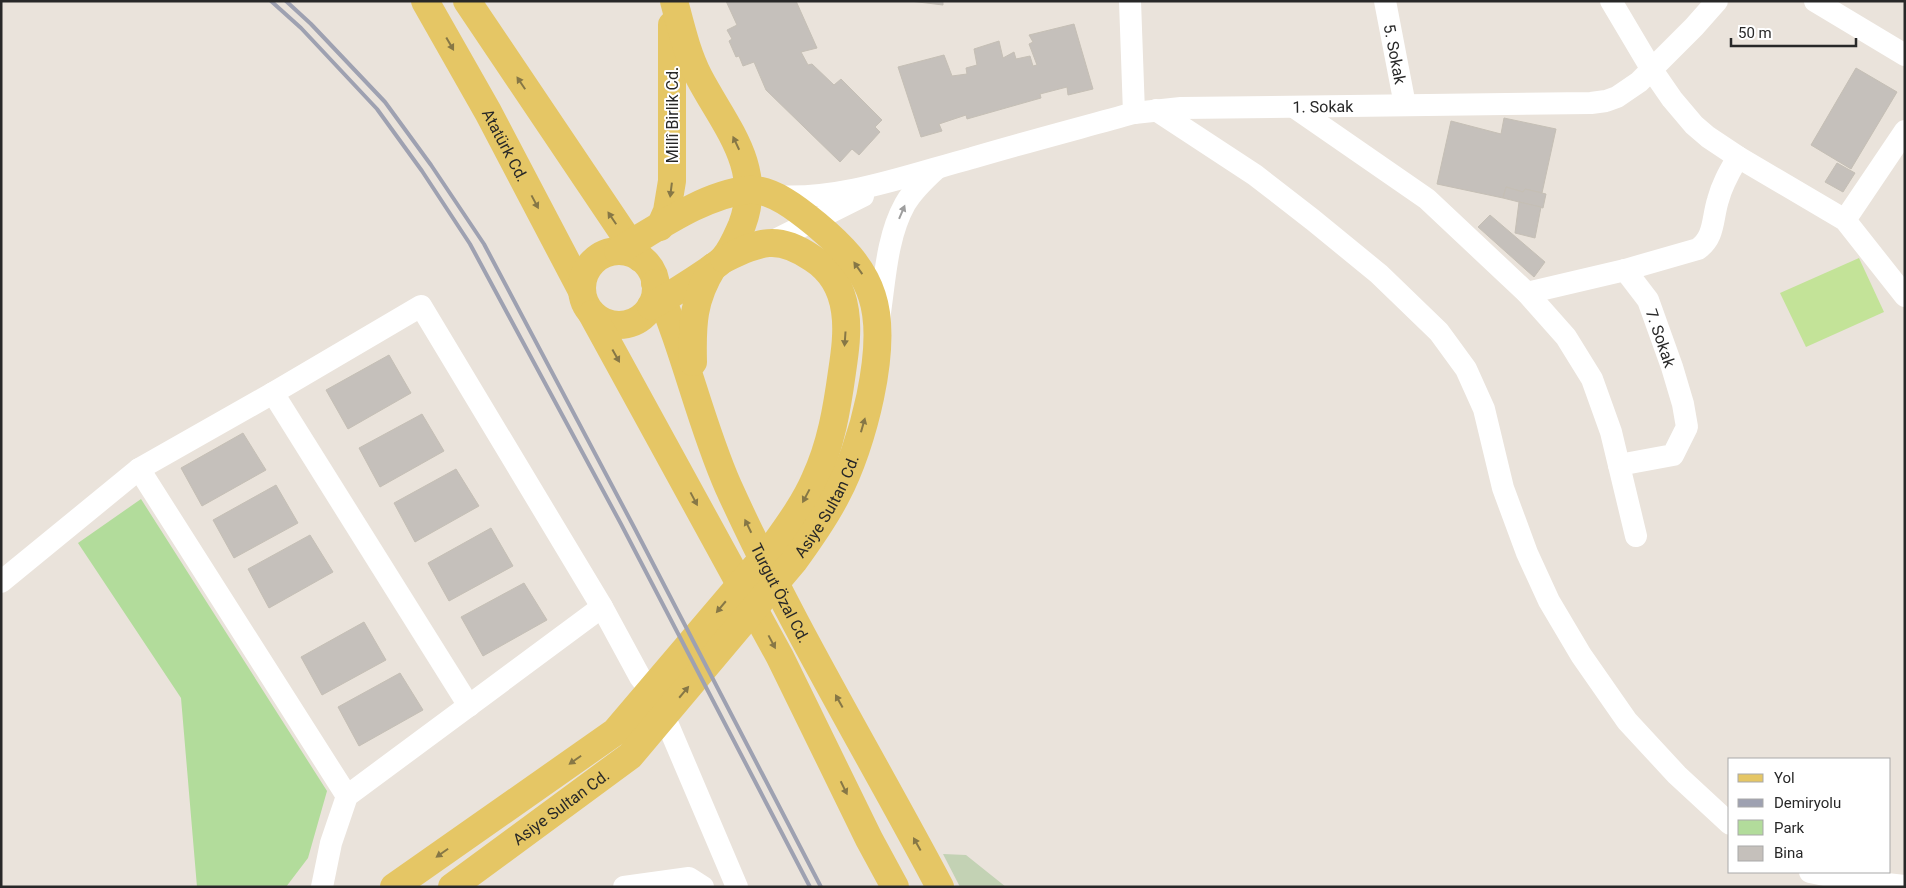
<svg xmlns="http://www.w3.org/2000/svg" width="1906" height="888" font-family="Roboto,sans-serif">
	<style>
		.green { fill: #b2dc9b }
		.cemetery { fill: #c3d2b4 }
		.pitch { fill: #c3e398 }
		.building { fill: #c5c0bb; stroke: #c5bfb5 }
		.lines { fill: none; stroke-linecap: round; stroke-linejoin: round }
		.minor { stroke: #fff; stroke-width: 22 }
		.major { stroke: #e5c665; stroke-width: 28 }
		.rail { stroke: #9ea1b1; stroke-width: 4 }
		.oneway { fill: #867746 }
		.oneway2 { fill: #9e9e9e }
		.labels { text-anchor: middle; stroke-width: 4; stroke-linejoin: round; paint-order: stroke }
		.street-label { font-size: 16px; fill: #282828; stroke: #fff }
	</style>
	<rect width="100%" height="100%" fill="#eae3db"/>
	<polygon class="green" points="141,499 327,791 308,858 286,887 197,887 181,698 78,543"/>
	<polygon class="cemetery" points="943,854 966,855 1006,887 960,887"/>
	<polygon class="pitch" points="1859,258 1884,312 1806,347 1780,293"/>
	<g class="building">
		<polygon points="726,1 796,1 817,48 801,52 808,65 812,64 834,85 841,79 882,120 875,127 880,132 859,155 852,149 840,162 766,90 754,62 743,66 739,56 736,57 729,41 732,39 727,30 737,25"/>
		<polygon points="910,1 943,1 943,5"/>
		<polygon points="1074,24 1093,89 1068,95 1067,87 1040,94 1041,98 967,119 966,115 939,124 942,131 921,137 898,67 944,55 952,76 967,74 966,68 977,65 974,49 999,41 1003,58 1014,52 1016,59 1030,56 1033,66 1037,65 1029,44 1033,42 1029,35"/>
		<polygon points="1856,68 1897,92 1851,169 1811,145"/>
		<polygon points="1504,118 1556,129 1542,193 1525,189 1523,192 1506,187 1503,198 1437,184 1451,121 1501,134"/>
		<polygon points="1837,163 1855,173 1843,192 1825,182"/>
		<polygon points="1506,187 1523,192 1525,189 1546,194 1543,208 1503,198"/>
		<polygon points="1519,202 1541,207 1535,238 1515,233"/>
		<polygon points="1490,215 1545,262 1534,277 1478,227"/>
		<polygon points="389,355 411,393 348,429 326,390"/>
		<polygon points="422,414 444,451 380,487 359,448"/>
		<polygon points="243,433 266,470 202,506 181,468"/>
		<polygon points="456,469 479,506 415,542 394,503"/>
		<polygon points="276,485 298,523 234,558 213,520"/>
		<polygon points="491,528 513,566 449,601 428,563"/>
		<polygon points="310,535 333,572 269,608 248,569"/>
		<polygon points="524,583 547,620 483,656 461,617"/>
		<polygon points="364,622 386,660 322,695 301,657"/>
		<polygon points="400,673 423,710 359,746 338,707"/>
	</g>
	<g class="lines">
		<g class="minor">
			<polyline points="1130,1 1134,113"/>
			<path id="s1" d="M1385,1L1405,105"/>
			<polyline points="1611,1 1652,70 1672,99 1694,125 1708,137 1738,157 1845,220 1905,296"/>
			<polyline points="1815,1 1905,55"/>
			<polyline points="1294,107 1427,199 1527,293 1566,337 1592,379 1611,432 1636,536"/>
			<polyline points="1156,110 1255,175 1313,220 1379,274 1439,332 1466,369 1484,409 1503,488 1527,553 1549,601 1581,655 1627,721 1677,775 1730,824"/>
			<path id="s2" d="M774,196C840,201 909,175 972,158C1026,142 1080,128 1134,113L1181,108L1591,103L1606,101L1617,97L1639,82L1694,27L1717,1"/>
			<polyline points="1845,220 1905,131"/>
			<polyline points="771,242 863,196"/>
			<path d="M1527,293L1625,270L1698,249C1715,237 1712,219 1718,200C1722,184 1730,171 1738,157"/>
			<path d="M879,319C885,282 886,238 905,204C913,190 925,179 936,169"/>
			<polyline points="273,393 469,706"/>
			<polyline points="1619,465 1673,455 1687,427 1683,404 1672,367 1648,300 1625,270"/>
			<polyline points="139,469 347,796"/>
			<polyline points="1,582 139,469 273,393 421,306 602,607 640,677 657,699 737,887"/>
			<polyline points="1810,872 1849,880 1905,886"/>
			<polyline points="322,887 331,843 347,796 602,607"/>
			<polyline points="624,887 689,878 703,887"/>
		</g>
		<g class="major">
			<path id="s3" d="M425,1L488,112L582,291"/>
			<polyline points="467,1 640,258"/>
			<polyline points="660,227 667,211 672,181 672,25"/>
			<circle cx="619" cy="288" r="37"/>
			<path id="s4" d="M655,283C685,349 699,420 728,486C790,623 869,753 940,887"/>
			<path d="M651,306C671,295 690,283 709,270C714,266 720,263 724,258C732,249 737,236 742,225C764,167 724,125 699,77C687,54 681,27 674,1"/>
			<polyline points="592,314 780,657 869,839 895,887"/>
			<path d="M693,362C692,324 693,299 713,267"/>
			<path d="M394,887L615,732L775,544C790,523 805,502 815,479C831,445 837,408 842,372C845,352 848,331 845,311C842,289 831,270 812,258C777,234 760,242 724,259"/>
			<path id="s5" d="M452,887L630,756L794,561C810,539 825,518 837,494C862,447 889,347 872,296C863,267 840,244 817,225C800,211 771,187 747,190C703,195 656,229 618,251"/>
		</g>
		<g class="rail">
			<polyline points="271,1 301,28 377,109 422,171 470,244 621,524 810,887"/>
			<polyline points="286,1 311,24 385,102 431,165 484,244 635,529 821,887"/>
		</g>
	</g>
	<defs><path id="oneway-solid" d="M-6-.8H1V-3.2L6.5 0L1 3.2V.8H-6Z" transform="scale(1.25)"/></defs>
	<g class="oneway">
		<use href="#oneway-solid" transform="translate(450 44) rotate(60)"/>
		<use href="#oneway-solid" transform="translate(521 83) rotate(-124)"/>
		<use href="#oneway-solid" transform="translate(736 143) rotate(-115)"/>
		<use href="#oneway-solid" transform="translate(671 190) rotate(97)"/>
		<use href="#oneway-solid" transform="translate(535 202) rotate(62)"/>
		<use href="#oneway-solid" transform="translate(612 218) rotate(-124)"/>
		<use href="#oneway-solid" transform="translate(858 268) rotate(-125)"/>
		<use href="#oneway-solid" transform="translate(845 339) rotate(94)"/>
		<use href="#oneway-solid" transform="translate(616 356) rotate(61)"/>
		<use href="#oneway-solid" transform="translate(863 425) rotate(-74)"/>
		<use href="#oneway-solid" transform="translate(806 496) rotate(118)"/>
		<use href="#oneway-solid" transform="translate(694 499) rotate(62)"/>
		<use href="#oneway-solid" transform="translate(748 526) rotate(-116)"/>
		<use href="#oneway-solid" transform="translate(721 607) rotate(130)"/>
		<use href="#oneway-solid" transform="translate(772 642) rotate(62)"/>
		<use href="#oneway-solid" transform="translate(684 692) rotate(-50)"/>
		<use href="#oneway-solid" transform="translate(839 701) rotate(-119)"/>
		<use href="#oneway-solid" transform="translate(575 760) rotate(145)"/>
		<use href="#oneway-solid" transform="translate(844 788) rotate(64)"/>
		<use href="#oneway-solid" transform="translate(917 844) rotate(-119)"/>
		<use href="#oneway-solid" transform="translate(442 853) rotate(145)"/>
	</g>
	<use class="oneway2" href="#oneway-solid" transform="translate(902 212) rotate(-67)"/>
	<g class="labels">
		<g class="street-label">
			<text dy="6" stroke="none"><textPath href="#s1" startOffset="54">5. Sokak</textPath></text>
			<text dy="6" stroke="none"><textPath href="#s2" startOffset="560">1. Sokak</textPath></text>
			<text transform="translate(672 115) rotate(-90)" y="6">Millî Birlik Cd.</text>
			<text dy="6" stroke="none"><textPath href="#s3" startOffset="165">Atatürk Cd.</textPath></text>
			<text transform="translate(1661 338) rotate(71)" y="6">7. Sokak</text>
			<text dy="6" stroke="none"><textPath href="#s5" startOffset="540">Asiye Sultan Cd.</textPath></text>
			<text dy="6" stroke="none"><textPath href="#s4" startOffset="335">Turgut Özal Cd.</textPath></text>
			<text dy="6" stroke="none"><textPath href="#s5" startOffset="135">Asiye Sultan Cd.</textPath></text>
		</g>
	</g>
	<rect width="1906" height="888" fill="none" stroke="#282828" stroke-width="5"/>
	<rect x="1728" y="758" width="162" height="115" fill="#ffffff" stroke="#a9a9a9"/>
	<rect x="1738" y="774" width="25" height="8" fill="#e5c665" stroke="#a9a9a9"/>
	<text x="1774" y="783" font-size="15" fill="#282828">Yol</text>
	<rect x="1738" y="799" width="25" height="8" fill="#9ea1b1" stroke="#a9a9a9"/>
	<text x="1774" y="808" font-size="15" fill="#282828">Demiryolu</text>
	<rect x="1738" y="820" width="25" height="15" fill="#b2dc9b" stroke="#a9a9a9"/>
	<text x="1774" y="833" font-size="15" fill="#282828">Park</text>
	<rect x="1738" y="846" width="25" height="15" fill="#c5c0bb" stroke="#a9a9a9"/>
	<text x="1774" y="858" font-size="15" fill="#282828">Bina</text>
	<path d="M1731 38v8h125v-8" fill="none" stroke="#282828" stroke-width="2.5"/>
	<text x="1738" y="38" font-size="15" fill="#282828" stroke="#ffffff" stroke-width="4" paint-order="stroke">50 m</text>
</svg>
